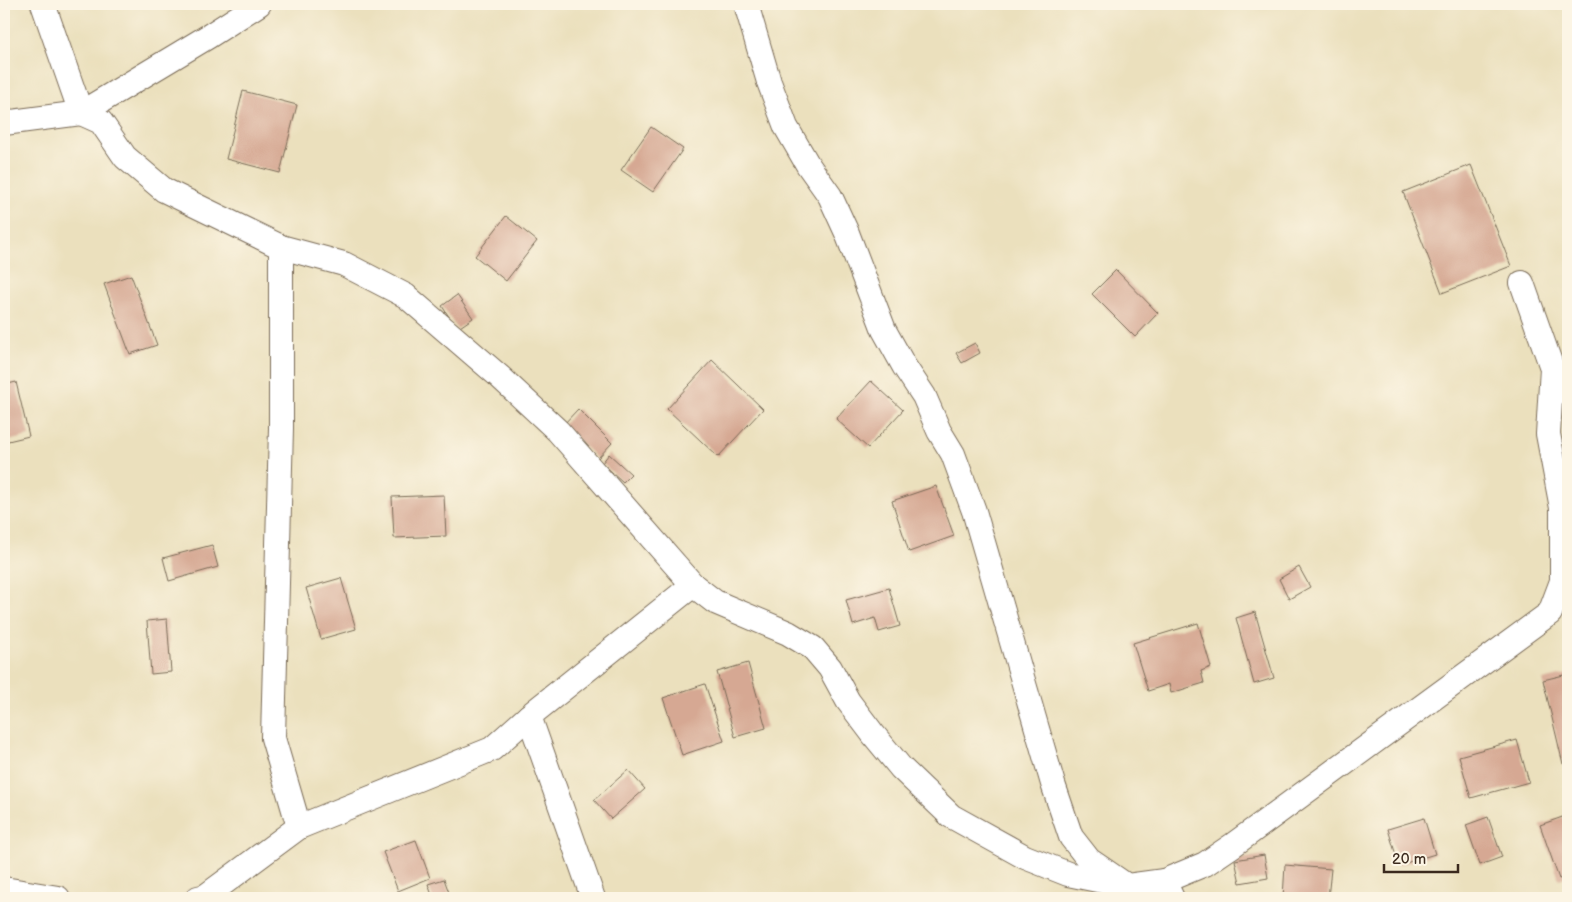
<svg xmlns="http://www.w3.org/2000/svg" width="1572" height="902" font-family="'Balsamiq Sans',sans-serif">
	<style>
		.building { fill: #d6a893 }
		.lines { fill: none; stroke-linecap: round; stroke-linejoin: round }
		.street-casing { stroke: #796a56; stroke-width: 26 }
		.street { stroke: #fff; stroke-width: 24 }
	</style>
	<rect width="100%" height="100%" fill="#fcf5e5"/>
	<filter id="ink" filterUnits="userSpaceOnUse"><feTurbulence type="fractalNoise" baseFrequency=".02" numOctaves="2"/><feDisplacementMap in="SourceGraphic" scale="10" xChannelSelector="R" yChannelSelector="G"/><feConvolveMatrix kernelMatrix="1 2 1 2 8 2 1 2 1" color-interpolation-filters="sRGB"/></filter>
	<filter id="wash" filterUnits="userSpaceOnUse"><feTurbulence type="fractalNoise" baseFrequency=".0096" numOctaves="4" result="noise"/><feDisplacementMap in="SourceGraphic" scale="20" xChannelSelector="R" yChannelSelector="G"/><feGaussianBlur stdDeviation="1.12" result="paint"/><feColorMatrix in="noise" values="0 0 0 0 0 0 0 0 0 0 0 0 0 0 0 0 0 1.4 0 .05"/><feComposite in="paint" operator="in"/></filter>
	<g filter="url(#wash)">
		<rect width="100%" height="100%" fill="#ebe0bd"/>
		<g id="blocks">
			<g class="building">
				<polygon points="243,91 297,105 280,173 226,159"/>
				<polygon points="651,127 683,149 653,192 621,170"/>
				<polygon points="1471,165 1511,266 1442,293 1403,192"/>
				<polygon points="506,216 537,241 506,281 475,256"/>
				<polygon points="1116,270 1158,313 1135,337 1092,294"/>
				<polygon points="131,275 157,345 130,354 104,284"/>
				<polygon points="457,295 473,318 457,329 442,306"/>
				<polygon points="975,343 980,353 962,363 956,353"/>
				<polygon points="712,360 763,409 718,457 667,409"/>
				<polygon points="871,381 903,410 868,448 836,419"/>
				<polygon points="16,382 29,436 4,442 4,385"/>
				<polygon points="578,409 612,443 597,459 563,425"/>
				<polygon points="609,454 631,474 623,482 602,463"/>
				<polygon points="936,486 954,536 909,552 892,501"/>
				<polygon points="444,495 446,536 394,538 392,497"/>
				<polygon points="212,545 218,567 169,581 163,558"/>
				<polygon points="1299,567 1310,587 1289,599 1279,579"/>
				<polygon points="341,578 356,629 321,639 306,588"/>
				<polygon points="889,588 900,626 879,632 875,618 853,625 846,600"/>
				<polygon points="1255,612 1274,678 1254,684 1236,618"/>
				<polygon points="167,619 171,672 151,674 147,621"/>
				<polygon points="1198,623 1211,667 1201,671 1204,683 1171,693 1169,684 1148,691 1133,643"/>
				<polygon points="748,663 766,728 735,737 717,672"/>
				<polygon points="1568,674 1568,763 1563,764 1543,680"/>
				<polygon points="705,684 724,741 682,755 663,698"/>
				<polygon points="1517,740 1529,782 1471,798 1459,756"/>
				<polygon points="628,770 645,789 611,819 594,800"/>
				<polygon points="1568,815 1568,876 1559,879 1540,825"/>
				<polygon points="1488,817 1502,857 1480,865 1466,825"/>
				<polygon points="1424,818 1435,854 1399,865 1388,829"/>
				<polygon points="416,840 430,878 398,891 383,852"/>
				<polygon points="1264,855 1268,878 1240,883 1235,860"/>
				<polygon points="1285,865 1331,869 1328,898 1283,898"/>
				<polygon points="444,879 451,898 433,898 428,884"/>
			</g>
		</g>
	</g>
	<g filter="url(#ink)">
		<use href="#blocks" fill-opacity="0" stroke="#796a56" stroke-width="1"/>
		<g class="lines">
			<defs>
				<g id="street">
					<polyline points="43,4 81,113 101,122 125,157 164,190 281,247 344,264 406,296 500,377 558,431 693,585 715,602 788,633 813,648 830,668 848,701 873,734 901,768 951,816 1025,857 1068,874 1127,886"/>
					<polyline points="746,4 769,82 786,127 808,165 830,196 847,233 884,330 904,366 924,396 939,431 953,454 974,511 1053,784 1071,837 1089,860 1127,886 1164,881 1172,898"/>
					<polyline points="4,123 81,113 209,36 259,4"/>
					<polyline points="281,247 281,428 273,738 299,827"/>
					<polyline points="529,716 593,898"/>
					<polyline points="1164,881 1205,864 1233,845 1550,613 1562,581 1562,508 1548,434 1552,368 1522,283"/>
					<polyline points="4,889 58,898"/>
					<polyline points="198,898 206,896 299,827 492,749 529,716 693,585"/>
				</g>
			</defs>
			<use href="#street" class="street-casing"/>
			<use href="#street" class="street"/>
		</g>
	</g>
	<rect width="1572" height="902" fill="none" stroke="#fcf5e5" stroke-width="20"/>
	<path d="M1384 864v8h74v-8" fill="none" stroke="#3b2a1e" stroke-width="2.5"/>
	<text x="1392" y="864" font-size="15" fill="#3b2a1e" stroke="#fcf5e5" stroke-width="4" paint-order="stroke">20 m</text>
</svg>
